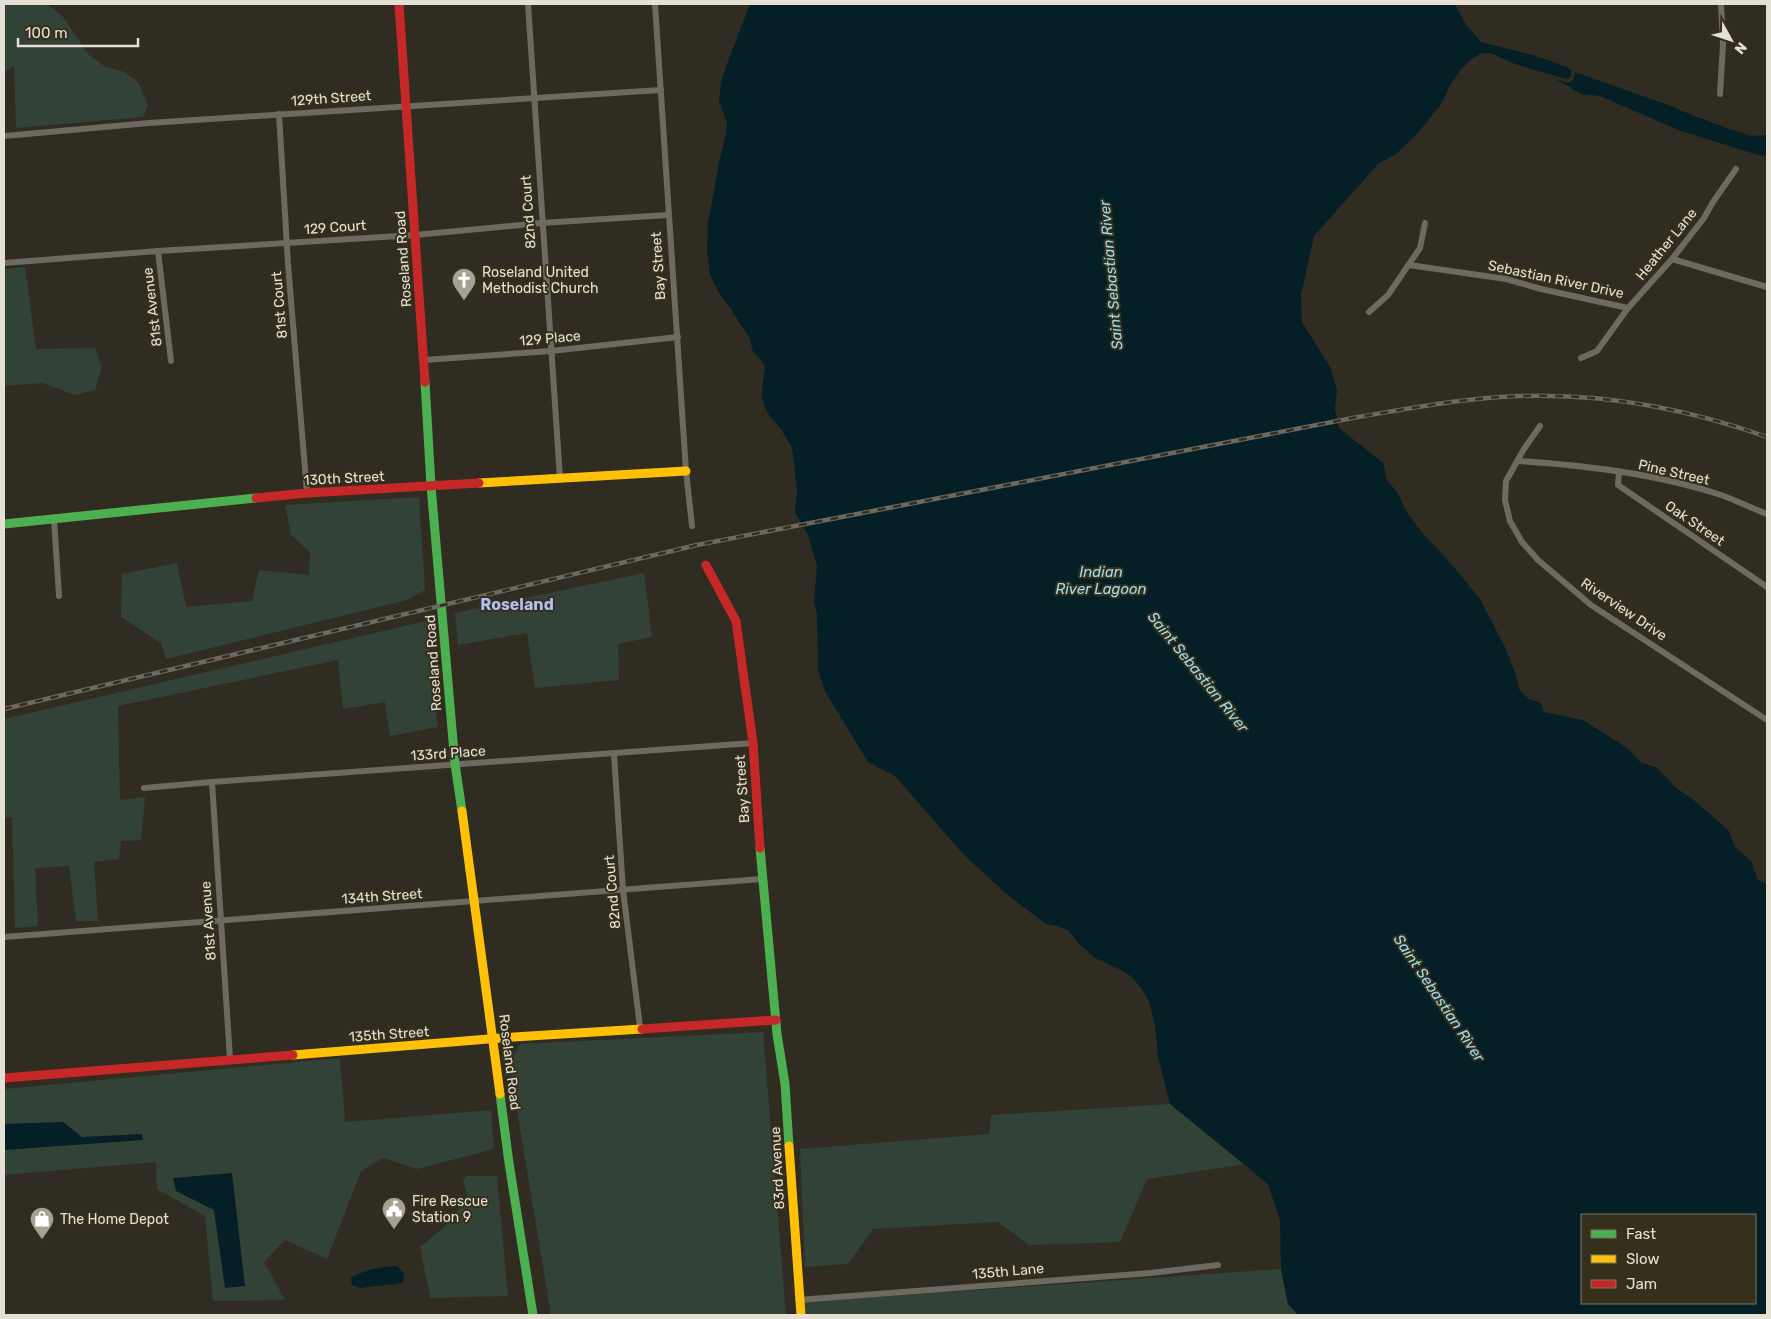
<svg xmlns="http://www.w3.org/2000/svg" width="1771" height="1319" font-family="Rubik,sans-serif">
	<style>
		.green { fill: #334237 }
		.water { fill: #041f26; fill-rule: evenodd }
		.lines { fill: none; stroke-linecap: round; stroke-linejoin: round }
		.street { stroke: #6d6a5f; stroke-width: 6 }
		.fast { stroke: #4caf50; stroke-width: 9 }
		.slow { stroke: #ffc107; stroke-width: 9 }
		.jam { stroke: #c62828; stroke-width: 9 }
		.rail-casing { stroke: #6c6960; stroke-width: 4.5 }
		.rail { stroke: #362f1b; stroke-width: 2.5; stroke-dasharray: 8; stroke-linecap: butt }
		.labels { text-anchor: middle; stroke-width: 4; stroke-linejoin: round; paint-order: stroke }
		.street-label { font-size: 14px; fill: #e4e0d4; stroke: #362f1b }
		.poi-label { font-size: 14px; fill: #e4e0d4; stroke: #362f1b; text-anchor: start }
		.water-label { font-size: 15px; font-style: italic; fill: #9adcee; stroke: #362f1b }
		.quarter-label { font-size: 16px; font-weight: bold; fill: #afbef5; stroke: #362f1b }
	</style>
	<rect width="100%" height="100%" fill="#302c21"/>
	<g class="green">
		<polygon points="4,4 47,4 63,17 88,54 104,66 124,72 138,82 148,105 143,117 16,128 14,66 4,72"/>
		<polygon points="25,267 36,349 95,348 102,367 95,390 75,395 43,383 4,386 4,269"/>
		<polygon points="419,497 425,590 407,600 166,659 161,643 121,617 122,574 177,563 186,607 252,601 259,570 309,575 310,552 291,535 285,505"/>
		<polygon points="644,573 652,637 618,644 619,680 535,688 527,633 458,645 455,613"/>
		<polygon points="426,621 438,727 390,736 385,702 343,709 338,660 118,706 120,800 145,797 141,840 121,841 119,859 94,862 98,921 76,921 69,866 35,868 38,926 15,928 12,817 4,818 4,719"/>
		<polygon points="763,1032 786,1315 551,1315 509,1063 520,1044"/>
		<polygon points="340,1058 345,1122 491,1110 494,1149 417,1169 383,1158 361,1171 327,1259 285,1240 264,1262 285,1300 213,1301 205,1216 157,1189 156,1162 4,1175 4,1089"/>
		<polygon points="1170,1104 1245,1164 1147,1179 1120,1242 1029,1245 998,1222 873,1229 848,1264 805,1267 800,1149 989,1134 991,1115"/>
		<polygon points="466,1176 497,1176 508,1296 430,1298 420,1247 444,1227 468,1198 463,1181"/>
		<polygon points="1281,1269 1288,1304 1298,1315 805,1315 803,1302"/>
	</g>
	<g class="water">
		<path d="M750,4H1455L1466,25L1481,42L1536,56L1567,67L1571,71V77L1566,79L1515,64L1490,53H1482L1473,58L1461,69L1449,87L1442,103L1417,134L1396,154L1378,164L1314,236L1301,295L1302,322L1330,367L1337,390L1335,409L1339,428L1383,463L1387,480L1397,492L1406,511L1424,535L1447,559L1480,599L1504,645L1515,672L1519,689L1529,699L1541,703L1544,712L1583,720L1630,750L1640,762L1657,768L1675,787L1695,801L1729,831L1735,847L1751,861L1758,880L1767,884V1315H1298L1288,1304L1281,1269L1280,1220L1268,1184L1170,1104L1158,1057L1155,1026L1149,1001L1141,988L1132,977L1123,971L1095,958L1078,943L1069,931L1058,926L1046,924L1009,896L966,857L895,776L868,762L826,693L818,671L817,614L814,601L817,566L808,535L795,512L797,489L792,448L781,429L770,417L765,407L762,398V389L765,367L762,361L753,352L750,339L731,309L719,293L710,275L707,249L708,223L720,157L726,134L727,122L719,101L721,82L728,61ZM1582,1215H1755V1303H1582Z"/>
		<polygon points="1575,72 1665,104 1715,124 1751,136 1767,135 1767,156 1758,155 1681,131 1600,96 1581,94 1565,84 1554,79 1568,83 1574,79"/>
		<polygon points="63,1122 82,1137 142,1134 143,1140 4,1150 4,1124"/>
		<polygon points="232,1173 245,1286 225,1288 214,1210 176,1191 173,1178"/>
		<path d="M397,1266L404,1273L403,1283L360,1288L352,1285L351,1278C365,1269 381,1267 397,1266Z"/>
	</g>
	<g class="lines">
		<g class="street">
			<polyline points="528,4 560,478"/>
			<polyline points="655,4 686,471 692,526"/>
			<polyline points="1720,94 1723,45 1721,4"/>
			<polyline points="279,114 288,264 307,493"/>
			<polyline points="4,136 149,123 661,90"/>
			<polyline points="158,251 171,361"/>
			<polyline points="1672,259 1767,287"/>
			<polyline points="4,263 158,251 415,235 541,223 668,215"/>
			<polyline points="1409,265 1506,279 1541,289 1628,308"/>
			<polyline points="1369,312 1388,295 1420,248 1425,223"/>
			<polyline points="1581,358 1597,351 1628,308 1672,259 1704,218 1713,202 1736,169"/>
			<polyline points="424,360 551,351 678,337"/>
			<polyline points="1540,426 1524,449 1506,481 1505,500 1510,521 1522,542 1538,560 1591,605 1767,720"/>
			<path d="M1518,461C1584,465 1658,474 1721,495C1737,501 1752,508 1767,514"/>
			<polyline points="1619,473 1618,485 1767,587"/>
			<polyline points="54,519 59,596"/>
			<polyline points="614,754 623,890 640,1027"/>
			<polyline points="212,782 230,1059"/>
			<polyline points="144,788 212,782 753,743"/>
			<polyline points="4,937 762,879"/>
			<polyline points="798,1300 1151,1273 1218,1265"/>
		</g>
		<g class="fast">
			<polyline points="425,382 431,486 455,764 462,811"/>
			<polyline points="4,524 256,498"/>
			<polyline points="760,848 777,1034 785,1084 789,1146"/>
			<polyline points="500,1094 509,1163 533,1315"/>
		</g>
		<g class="slow">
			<polyline points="479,483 686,471"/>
			<polyline points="462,811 500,1094"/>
			<polyline points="293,1055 514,1037 642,1029"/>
			<polyline points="789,1146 801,1315"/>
		</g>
		<g class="jam">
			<polyline points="399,4 425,382"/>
			<polyline points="256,498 307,493 479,483"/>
			<polyline points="706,565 736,621 753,743 760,848"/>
			<polyline points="642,1029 776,1020"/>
			<polyline points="4,1078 293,1055"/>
		</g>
		<defs>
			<path id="rail" d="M4,709L697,545L1358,417C1406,409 1453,400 1501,397C1591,391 1683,407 1767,437"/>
		</defs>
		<use href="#rail" class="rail-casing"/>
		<use href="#rail" class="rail"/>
	</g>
	<defs>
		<symbol id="church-pin" viewBox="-11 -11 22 30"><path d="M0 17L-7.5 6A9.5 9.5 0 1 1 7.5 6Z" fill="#a5a195" stroke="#362f1b"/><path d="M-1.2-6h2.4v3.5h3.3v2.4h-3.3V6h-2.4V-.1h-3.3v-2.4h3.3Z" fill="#fff"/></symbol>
		<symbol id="civic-pin" viewBox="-11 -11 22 30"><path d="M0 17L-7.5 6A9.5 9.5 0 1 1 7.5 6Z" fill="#a5a195" stroke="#362f1b"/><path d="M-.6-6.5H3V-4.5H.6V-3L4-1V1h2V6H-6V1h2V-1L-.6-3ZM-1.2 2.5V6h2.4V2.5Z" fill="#fff"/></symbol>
		<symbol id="shop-pin" viewBox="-11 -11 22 30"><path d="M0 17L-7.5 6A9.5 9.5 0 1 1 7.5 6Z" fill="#a5a195" stroke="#362f1b"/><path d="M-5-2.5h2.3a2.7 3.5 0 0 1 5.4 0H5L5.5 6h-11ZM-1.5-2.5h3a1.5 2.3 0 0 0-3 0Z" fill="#fff"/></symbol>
	</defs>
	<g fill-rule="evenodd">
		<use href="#church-pin" x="450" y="266" width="28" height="38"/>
		<use href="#civic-pin" x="380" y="1195" width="28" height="38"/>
		<use href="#shop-pin" x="28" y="1205" width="28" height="38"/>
	</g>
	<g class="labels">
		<g class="street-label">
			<text transform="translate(331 98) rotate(-4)" y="5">129th Street</text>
			<text transform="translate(528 212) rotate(-94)" y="5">82nd Court</text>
			<text transform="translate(335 227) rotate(-4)" y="5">129 Court</text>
			<text transform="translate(1666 244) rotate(-51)" y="5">Heather Lane</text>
			<text transform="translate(403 259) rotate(-94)" y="5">Roseland Road</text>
			<text transform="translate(658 266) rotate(-94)" y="5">Bay Street</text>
			<text transform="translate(1556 279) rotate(12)" y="5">Sebastian River Drive</text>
			<text transform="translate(279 305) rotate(-95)" y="5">81st Court</text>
			<text transform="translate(152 307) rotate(-97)" y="5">81st Avenue</text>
			<text transform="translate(550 338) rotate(-5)" y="5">129 Place</text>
			<text transform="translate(1674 472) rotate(13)" y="5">Pine Street</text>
			<text transform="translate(344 478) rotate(-3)" y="5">130th Street</text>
			<text transform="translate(1695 523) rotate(34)" y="5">Oak Street</text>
			<text transform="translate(1624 609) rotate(34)" y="5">Riverview Drive</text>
			<text transform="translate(433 663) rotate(-94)" y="5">Roseland Road</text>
			<text transform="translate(448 753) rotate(-4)" y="5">133rd Place</text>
			<text transform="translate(742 789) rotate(-94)" y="5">Bay Street</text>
			<text transform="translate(612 892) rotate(-95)" y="5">82nd Court</text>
			<text transform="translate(382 896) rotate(-4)" y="5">134th Street</text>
			<text transform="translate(208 921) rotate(-94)" y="5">81st Avenue</text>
			<text transform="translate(389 1034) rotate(-4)" y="5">135th Street</text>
			<text transform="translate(510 1062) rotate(83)" y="5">Roseland Road</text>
			<text transform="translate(777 1168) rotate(-93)" y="5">83rd Avenue</text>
			<text transform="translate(1008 1271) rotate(-5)" y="5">135th Lane</text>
		</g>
		<g class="poi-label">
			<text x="482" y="277">Roseland United<tspan x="482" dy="16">Methodist Church</tspan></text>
			<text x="412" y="1206">Fire Rescue<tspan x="412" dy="16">Station 9</tspan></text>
			<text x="60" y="1224">The Home Depot</text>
		</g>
		<g class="water-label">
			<text transform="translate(1111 275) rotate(-95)" y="5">Saint Sebastian River</text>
			<text x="1101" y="577">Indian<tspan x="1101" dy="17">River Lagoon</tspan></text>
			<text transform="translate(1198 672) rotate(51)" y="5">Saint Sebastian River</text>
			<text transform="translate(1439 998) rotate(56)" y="5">Saint Sebastian River</text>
		</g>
		<g class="quarter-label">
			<text x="517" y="610">Roseland</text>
		</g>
	</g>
	<rect width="1771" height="1319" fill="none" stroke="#e4e0d4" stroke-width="10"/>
	<rect x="1581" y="1214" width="175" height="90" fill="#362f1b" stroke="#7c7665"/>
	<rect x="1591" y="1230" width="25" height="8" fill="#4caf50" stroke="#7c7665"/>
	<text x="1626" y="1239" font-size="15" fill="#e4e0d4">Fast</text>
	<rect x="1591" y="1255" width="25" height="8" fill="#ffc107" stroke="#7c7665"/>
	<text x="1626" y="1264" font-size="15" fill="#e4e0d4">Slow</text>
	<rect x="1591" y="1280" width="25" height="8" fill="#c62828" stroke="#7c7665"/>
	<text x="1626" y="1289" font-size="15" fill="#e4e0d4">Jam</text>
	<g transform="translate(1731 40) rotate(130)" stroke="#362f1b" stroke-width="4" paint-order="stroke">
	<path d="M0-4L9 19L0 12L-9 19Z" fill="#e4e0d4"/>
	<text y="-8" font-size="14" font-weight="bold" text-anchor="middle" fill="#e4e0d4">N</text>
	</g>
	<path d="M18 38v8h120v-8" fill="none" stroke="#e4e0d4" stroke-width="2.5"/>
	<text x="25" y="38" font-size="15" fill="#e4e0d4" stroke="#362f1b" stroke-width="4" paint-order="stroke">100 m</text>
</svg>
